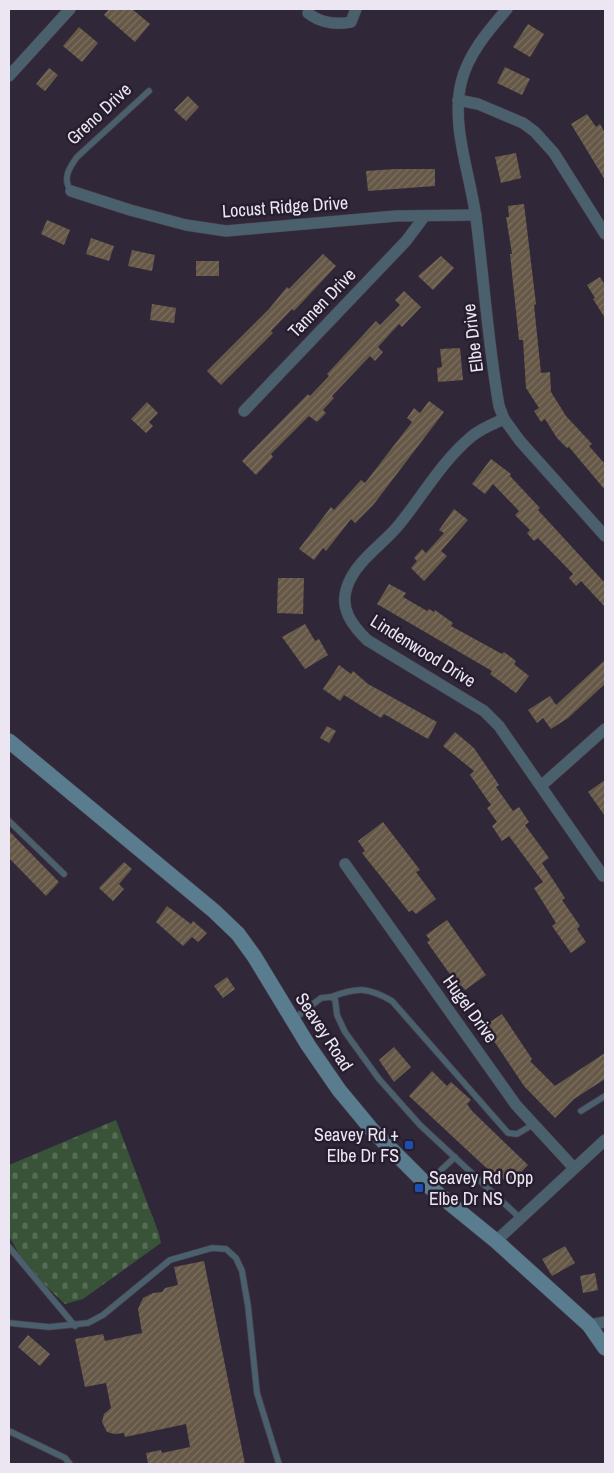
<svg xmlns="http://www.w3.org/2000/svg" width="614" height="1473" font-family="'Archivo Narrow',sans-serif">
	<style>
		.cemetery { fill: url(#cemetery-stones) }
		.building { fill: url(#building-hatch) }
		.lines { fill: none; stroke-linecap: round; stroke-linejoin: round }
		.lane-casing { stroke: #4a4353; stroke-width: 7 }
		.street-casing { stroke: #4a4353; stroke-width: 12 }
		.secondary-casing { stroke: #4a4353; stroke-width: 16 }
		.lane { stroke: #4a606c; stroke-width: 5.5 }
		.street { stroke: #4a606c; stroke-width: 11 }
		.secondary { stroke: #5a7c8f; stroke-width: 15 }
		.transit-dot { fill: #1a4fb4; stroke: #261e2f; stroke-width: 2 }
		.labels { text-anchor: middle; stroke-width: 5; stroke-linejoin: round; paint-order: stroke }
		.street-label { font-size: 18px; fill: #ebe6f1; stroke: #261e2f }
		.poi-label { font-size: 18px; fill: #ebe6f1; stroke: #261e2f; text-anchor: end }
	</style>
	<defs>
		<pattern id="cemetery-stones" width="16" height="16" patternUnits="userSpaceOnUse" patternTransform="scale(1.25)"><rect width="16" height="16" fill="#395338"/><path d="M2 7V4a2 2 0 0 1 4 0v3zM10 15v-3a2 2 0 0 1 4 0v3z" fill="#566c55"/></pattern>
		<pattern id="building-hatch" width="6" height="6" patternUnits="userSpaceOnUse" patternTransform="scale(1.25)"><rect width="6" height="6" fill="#665847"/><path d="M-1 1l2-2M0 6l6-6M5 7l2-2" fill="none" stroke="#7c7062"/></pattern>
	</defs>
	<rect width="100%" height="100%" fill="#302839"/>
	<polygon class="cemetery" points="116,1120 159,1234 161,1243 83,1299 65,1304 26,1267 9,1236 9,1165"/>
	<g class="building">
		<polygon points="109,9 132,9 150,24 135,42 104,15"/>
		<polygon points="528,24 544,34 530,57 513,47"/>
		<polygon points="79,27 98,43 82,62 63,46"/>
		<polygon points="505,67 530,79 522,95 497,83"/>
		<polygon points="49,68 58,75 45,91 36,84"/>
		<polygon points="188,96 199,107 186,121 174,110"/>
		<polygon points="587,114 596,127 600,124 605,133 605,180 571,124"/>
		<polygon points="516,153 521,178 501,183 495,157"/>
		<polygon points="395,169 435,169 435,186 368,191 366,171"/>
		<polygon points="524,204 536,304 534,305 541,373 550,372 551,392 566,416 592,444 589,446 605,464 605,490 569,447 567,448 557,438 545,419 541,422 534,411 539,408 526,388 523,340 519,340 510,254 512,254 506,217 509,217 508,206"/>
		<polygon points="47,220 70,230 64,245 41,234"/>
		<polygon points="91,238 114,246 109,261 86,254"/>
		<polygon points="132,250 155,255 152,271 128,266"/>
		<polygon points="323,254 336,266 294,311 292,309 271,331 273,333 221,385 207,371 269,309 287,287 289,289"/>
		<polygon points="441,256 454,268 433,290 418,276"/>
		<rect x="196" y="261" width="23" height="15"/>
		<polygon points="600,277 605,285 605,318 593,299 595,298 587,285"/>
		<polygon points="404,291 421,307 402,327 399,324 378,347 383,352 375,361 370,356 332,396 334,398 323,410 326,413 317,422 309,416 271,454 273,457 256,475 242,461 308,394 310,396 329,376 327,374 376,321 380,325 400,305 395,300"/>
		<polygon points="152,304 176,308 174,323 150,320"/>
		<polygon points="460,348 463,380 438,382 437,368 442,367 440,349"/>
		<polygon points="429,401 444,412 374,504 355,523 351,519 326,551 323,548 314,560 299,549 331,507 334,510 361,480 365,483 412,422 407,418 414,408 420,413"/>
		<polygon points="147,402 158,413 149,422 153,426 146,433 131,419"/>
		<polygon points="491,459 511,474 510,476 540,508 538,510 605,583 605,607 581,581 576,586 569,578 573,574 538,538 534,541 527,533 530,530 515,515 519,511 493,484 485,494 472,484"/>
		<polygon points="454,509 468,520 441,551 447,556 424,581 411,568 417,561 414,558 422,549 426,553 444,533 439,530"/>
		<polygon points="278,578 304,578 303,614 277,613"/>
		<polygon points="389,584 406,593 403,597 427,611 429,609 434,612 435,610 453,623 451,626 502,654 504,652 516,661 514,664 529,676 516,693 490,674 492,671 377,604"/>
		<polygon points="305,624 315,641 319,639 328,655 305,669 282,637"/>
		<polygon points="605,660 605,684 568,718 551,729 543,718 537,723 528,710 550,696 556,705"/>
		<polygon points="339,665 351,674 353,671 368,684 437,722 428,739 384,714 381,718 344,695 340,701 323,689"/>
		<polygon points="327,726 336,731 329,743 320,738"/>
		<polygon points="455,732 474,748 499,785 496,787 513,811 519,807 529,822 525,825 549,858 542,863 565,898 562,900 580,926 577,929 586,942 571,953 552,926 556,923 534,888 543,882 509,836 502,841 492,826 497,822 487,808 491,805 470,775 474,771 443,746"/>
		<polygon points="605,780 605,816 588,792"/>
		<polygon points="383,822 420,870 416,872 436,899 416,914 412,910 409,912 362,853 365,851 358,841"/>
		<polygon points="9,831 59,882 46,896 9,858"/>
		<polygon points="124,862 132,869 119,884 124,889 113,901 99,888"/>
		<polygon points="167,906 191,924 193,921 207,933 198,942 192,937 183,946 156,922"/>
		<polygon points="447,920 486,975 465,990 461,985 459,987 427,942 430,940 426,935"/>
		<polygon points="227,977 235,989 223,998 214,986"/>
		<polygon points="502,1014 532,1059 530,1061 555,1086 605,1053 605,1079 574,1099 555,1118 524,1086 484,1026"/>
		<polygon points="394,1047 411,1067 394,1082 379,1060"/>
		<polygon points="432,1071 447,1086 451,1082 471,1100 467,1104 472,1111 528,1165 509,1185 498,1174 495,1176 409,1096"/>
		<polygon points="565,1246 575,1263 552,1276 542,1259"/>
		<polygon points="204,1261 245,1464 148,1464 146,1453 161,1450 162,1453 190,1447 186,1424 125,1437 124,1433 115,1434 107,1432 102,1422 104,1414 111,1408 106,1383 85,1387 75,1339 103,1334 105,1341 142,1333 138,1309 143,1298 153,1293 162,1292 165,1288 178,1285 174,1267"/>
		<polygon points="595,1273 598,1290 583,1293 580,1276"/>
		<polygon points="28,1335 50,1354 40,1366 18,1347"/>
	</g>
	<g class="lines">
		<defs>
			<g id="lane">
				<path d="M71,191C62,179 69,168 77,157L149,91"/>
				<polyline points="9,821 64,874"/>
				<path d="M331,997C357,987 368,987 392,1001L508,1133L517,1134L534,1124"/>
				<polyline points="294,1019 321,998 331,997 335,999 337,1015 345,1032 379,1079 420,1125 520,1218"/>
				<polyline points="581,1111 605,1096"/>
				<polyline points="426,1184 455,1157"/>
				<polyline points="9,1247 75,1326"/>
				<polyline points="9,1323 49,1327 88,1323 103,1315 170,1260 212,1248 226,1249 236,1258 242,1271 248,1306 257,1393 279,1464"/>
				<polyline points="9,1431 65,1458 70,1464"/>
			</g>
			<g id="street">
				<path d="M507,9C488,31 468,54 461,83C451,127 470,173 476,218C484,280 488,344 499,406L504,419L520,441L605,536"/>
				<path d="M308,13C320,23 337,25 351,22L356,9"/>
				<polyline points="9,76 70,9"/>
				<polyline points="458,100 478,104 523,123 535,132 554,153 605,234"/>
				<polyline points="71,191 130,210 186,225 226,231 396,216 476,215"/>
				<polyline points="244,411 406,241 424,217"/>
				<path d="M504,419C493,424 480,429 471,437C442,461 422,497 398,526C382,545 355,562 347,587C339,609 353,626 367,640L484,711L499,726L603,876"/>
				<polyline points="541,786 605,729"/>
				<polyline points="345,864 516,1105 574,1168"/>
				<polyline points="496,1241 605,1140"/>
				<polyline points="589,1325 605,1322"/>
			</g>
			<polyline id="secondary" points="9,741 214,911 238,934 254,956 308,1045 339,1090 373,1131 426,1184 496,1241 589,1325 605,1348"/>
		</defs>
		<use href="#lane" class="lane-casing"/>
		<use href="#street" class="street-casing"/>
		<use href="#secondary" class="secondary-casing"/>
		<use href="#lane" class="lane"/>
		<use href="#street" class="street"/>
		<use href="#secondary" class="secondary"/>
	</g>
	<g class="transit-dot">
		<rect x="404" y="1140" width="10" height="10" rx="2.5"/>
		<rect x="414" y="1183" width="10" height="10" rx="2.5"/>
	</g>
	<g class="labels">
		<g class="street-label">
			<text transform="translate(99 114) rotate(-43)" y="6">Greno Drive</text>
			<text transform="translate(285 207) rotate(-4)" y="6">Locust Ridge Drive</text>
			<text transform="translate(322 303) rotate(-46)" y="6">Tannen Drive</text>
			<text transform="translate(473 338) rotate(-97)" y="6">Elbe Drive</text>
			<text transform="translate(423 651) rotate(32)" y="6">Lindenwood Drive</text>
			<text transform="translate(470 1009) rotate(54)" y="6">Hugel Drive</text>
			<text transform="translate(324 1032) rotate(57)" y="6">Seavey Road</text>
		</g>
		<g class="poi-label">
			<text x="399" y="1141">Seavey Rd +<tspan x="399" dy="21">Elbe Dr FS</tspan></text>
			<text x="429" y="1184" text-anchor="start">Seavey Rd Opp<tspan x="429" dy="21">Elbe Dr NS</tspan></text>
		</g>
	</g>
	<rect width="614" height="1473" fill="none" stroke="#ebe6f1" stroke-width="20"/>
</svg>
